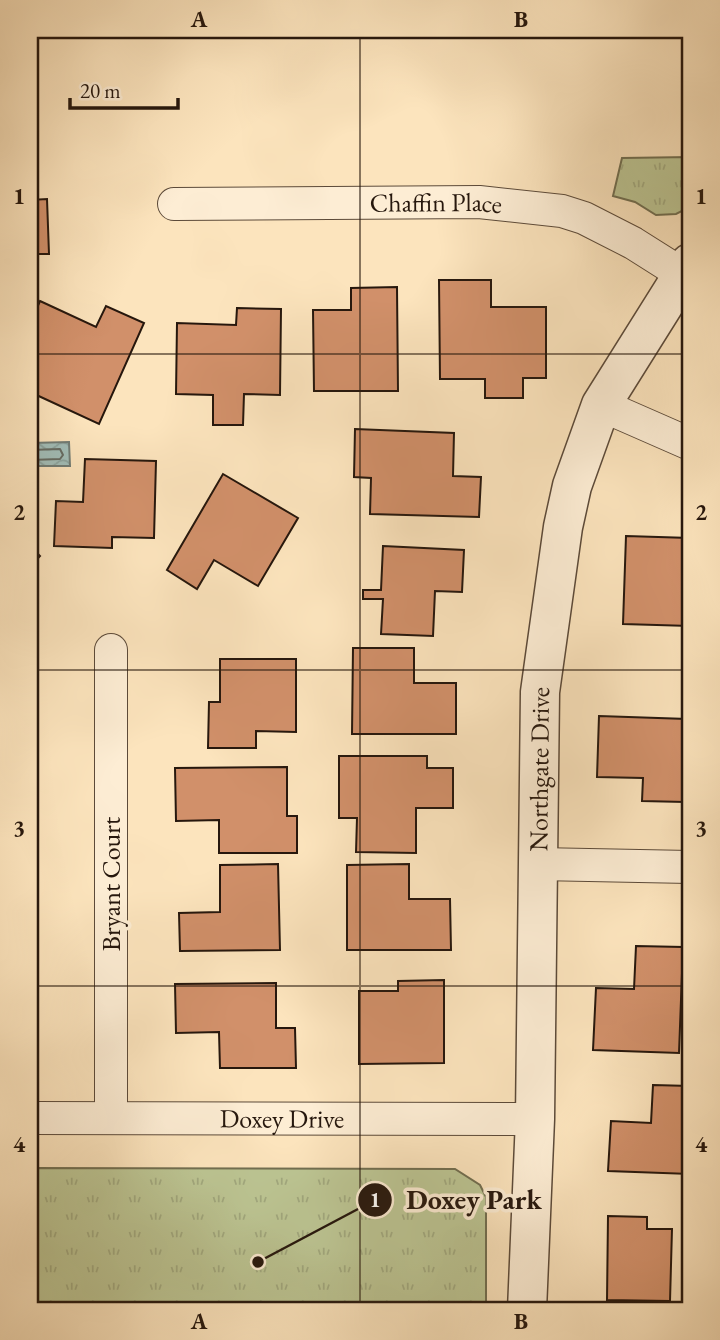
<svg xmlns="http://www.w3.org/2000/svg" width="720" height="1340" font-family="'EB Garamond',serif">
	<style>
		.grass { fill: url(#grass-tufts); stroke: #716e50; stroke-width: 2 }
		.water { fill: url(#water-waves); stroke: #707b74; stroke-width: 2 }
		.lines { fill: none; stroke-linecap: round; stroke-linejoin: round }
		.shore { stroke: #646a62; stroke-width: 2 }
		.building { fill: #d1906a; stroke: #26170d; stroke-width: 2 }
		.minor-casing { stroke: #5c4a39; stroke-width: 34 }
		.tertiary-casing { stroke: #5c4a39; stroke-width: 41 }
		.minor { stroke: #fdedd4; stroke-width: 32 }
		.tertiary { stroke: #fdedd4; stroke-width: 38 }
		.grid { fill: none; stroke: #26170d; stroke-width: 2; stroke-opacity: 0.55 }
		.labels { text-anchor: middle; stroke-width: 7; stroke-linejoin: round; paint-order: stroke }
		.street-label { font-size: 26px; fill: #26170d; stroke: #fdedd4 }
		.leader { fill: none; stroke: #26170d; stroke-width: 2.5 }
		.callout-dot { fill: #26170d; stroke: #fdedd4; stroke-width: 2.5 }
		.mark-label { font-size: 21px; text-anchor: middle; font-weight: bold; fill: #fff }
		.callout-label { font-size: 28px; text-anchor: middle; font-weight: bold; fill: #26170d; stroke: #fdedd4; stroke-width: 7; stroke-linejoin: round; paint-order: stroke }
		.neatline { fill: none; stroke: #26170d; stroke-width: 2.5 }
		.grid-label { font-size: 23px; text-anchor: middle; font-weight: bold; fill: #26170d }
	</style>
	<defs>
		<pattern id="grass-tufts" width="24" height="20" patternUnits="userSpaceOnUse" patternTransform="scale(1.75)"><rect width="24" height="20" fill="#bcc593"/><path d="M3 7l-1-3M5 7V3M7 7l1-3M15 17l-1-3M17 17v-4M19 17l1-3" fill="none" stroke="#a1a87e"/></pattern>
		<pattern id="water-waves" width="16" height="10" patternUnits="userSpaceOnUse" patternTransform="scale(1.75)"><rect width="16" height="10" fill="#a1bdb8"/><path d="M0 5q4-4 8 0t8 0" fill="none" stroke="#8aa29d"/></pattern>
	</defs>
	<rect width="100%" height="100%" fill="#fce4bd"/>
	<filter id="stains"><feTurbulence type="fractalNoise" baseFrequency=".00286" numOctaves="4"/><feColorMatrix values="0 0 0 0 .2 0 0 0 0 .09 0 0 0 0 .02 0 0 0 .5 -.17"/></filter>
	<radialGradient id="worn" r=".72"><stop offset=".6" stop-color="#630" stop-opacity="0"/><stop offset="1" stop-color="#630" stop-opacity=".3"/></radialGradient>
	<g class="grass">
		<polygon points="690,157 690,207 676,214 656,215 635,202 613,196 622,158"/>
		<polygon points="30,1168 455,1169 480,1185 486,1197 486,1310 30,1310"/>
	</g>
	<polygon class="water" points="69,442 70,466 30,466 30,443"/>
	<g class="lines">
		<polyline class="shore" points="30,450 60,449 63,455 60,459 30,460"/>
	</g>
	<g class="building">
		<polygon points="47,199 49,254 30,254 30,200"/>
		<polygon points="439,280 491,280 491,307 546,307 546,378 523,378 523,398 485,398 485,379 440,379"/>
		<polygon points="397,287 398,391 314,391 313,310 351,310 351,288"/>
		<polygon points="40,301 96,327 106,306 144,323 99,424 30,392 30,324"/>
		<polygon points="237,308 281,309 280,395 244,394 243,425 213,425 213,395 176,394 177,323 236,325"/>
		<polygon points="355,429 454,433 453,476 481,477 479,517 370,514 371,478 354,477"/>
		<polygon points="85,459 156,461 154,538 112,537 112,548 54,546 56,501 83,502"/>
		<polygon points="223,474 298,518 258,586 214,560 197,589 167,570"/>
		<polygon points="626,536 690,538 690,626 623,624"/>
		<polygon points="30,546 40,556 30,567"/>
		<polygon points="383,546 464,550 462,592 435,591 433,636 381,634 383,599 363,599 363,590 381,590"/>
		<polygon points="353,648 414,648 414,683 456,683 456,734 352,734"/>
		<polygon points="220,659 296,659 296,732 256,731 256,748 208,748 209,702 220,702"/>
		<polygon points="599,716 687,719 685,802 642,801 643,778 597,777"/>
		<polygon points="339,756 427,756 427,768 453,768 453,808 416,808 416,853 356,852 357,818 339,818"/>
		<polygon points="287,767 287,816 297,816 297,853 219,853 219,820 176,821 175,768"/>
		<rect x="30" y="779" width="2" height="50"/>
		<polygon points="278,864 280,950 180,951 179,913 220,912 220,865"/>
		<polygon points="409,864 409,899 450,899 451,950 347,950 347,865"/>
		<polygon points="30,868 32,868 33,954 30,954"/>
		<polygon points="636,946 683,947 679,1053 593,1050 596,988 634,989"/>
		<polygon points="444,980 444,1063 359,1064 359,991 398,991 398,981"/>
		<polygon points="276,983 276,1028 295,1028 296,1068 220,1068 219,1032 176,1033 175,984"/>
		<polygon points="30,988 33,988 34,1029 30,1029"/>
		<polygon points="653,1085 690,1086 690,1174 608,1171 611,1121 651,1123"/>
		<polygon points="608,1216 647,1217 647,1229 672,1229 670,1301 607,1300"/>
	</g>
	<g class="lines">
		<defs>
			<g id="minor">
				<path id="s1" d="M174,204L479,202L562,211L584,218L633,243L682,274"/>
				<polyline points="601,405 690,444"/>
				<polyline points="111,650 111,1117"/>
				<polyline points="538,864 690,867"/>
				<path id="s2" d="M30,1118L535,1119"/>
			</g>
			<g id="tertiary">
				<path id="s3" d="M527,1310L535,1119L540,692L563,527L572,486L601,405L690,263"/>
			</g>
		</defs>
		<use href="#minor" class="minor-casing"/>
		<use href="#tertiary" class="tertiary-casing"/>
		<use href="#minor" class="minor"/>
		<use href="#tertiary" class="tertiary"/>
	</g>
	<path class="grid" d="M360,30V1310M30,354H690M30,670H690M30,986H690"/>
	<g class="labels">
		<g class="street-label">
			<text dy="9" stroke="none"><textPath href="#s1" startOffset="262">Chaffin Place</textPath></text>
			<text dy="9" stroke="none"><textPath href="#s3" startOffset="541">Northgate Drive</textPath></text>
			<text transform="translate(111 884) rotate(-90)" y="9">Bryant Court</text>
			<text dy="9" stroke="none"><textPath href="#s2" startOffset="252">Doxey Drive</textPath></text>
		</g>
	</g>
	<path class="leader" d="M258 1262L375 1200"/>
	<g class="callout-dot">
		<circle cx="258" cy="1262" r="7"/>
		<circle cx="375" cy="1200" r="18"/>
	</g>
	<g class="mark-label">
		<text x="375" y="1207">1</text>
	</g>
	<g class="callout-label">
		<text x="474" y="1209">Doxey Park</text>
	</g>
	<rect width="720" height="1340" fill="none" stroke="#fce4bd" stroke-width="77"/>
	<path d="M70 98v10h108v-10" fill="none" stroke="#26170d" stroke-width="3.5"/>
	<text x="80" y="98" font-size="21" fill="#26170d" stroke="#fdedd4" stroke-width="5" paint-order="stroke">20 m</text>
	<rect x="38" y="38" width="644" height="1264" class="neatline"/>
	<g class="grid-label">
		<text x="199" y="27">A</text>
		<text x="521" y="27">B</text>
		<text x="19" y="204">1</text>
		<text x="701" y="204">1</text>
		<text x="19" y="520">2</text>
		<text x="701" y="520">2</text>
		<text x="19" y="836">3</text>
		<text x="701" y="836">3</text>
		<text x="19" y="1152">4</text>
		<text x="701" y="1152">4</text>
		<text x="199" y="1329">A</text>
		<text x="521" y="1329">B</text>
	</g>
	<rect width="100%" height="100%" filter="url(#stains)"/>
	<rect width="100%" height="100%" fill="url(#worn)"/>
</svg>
